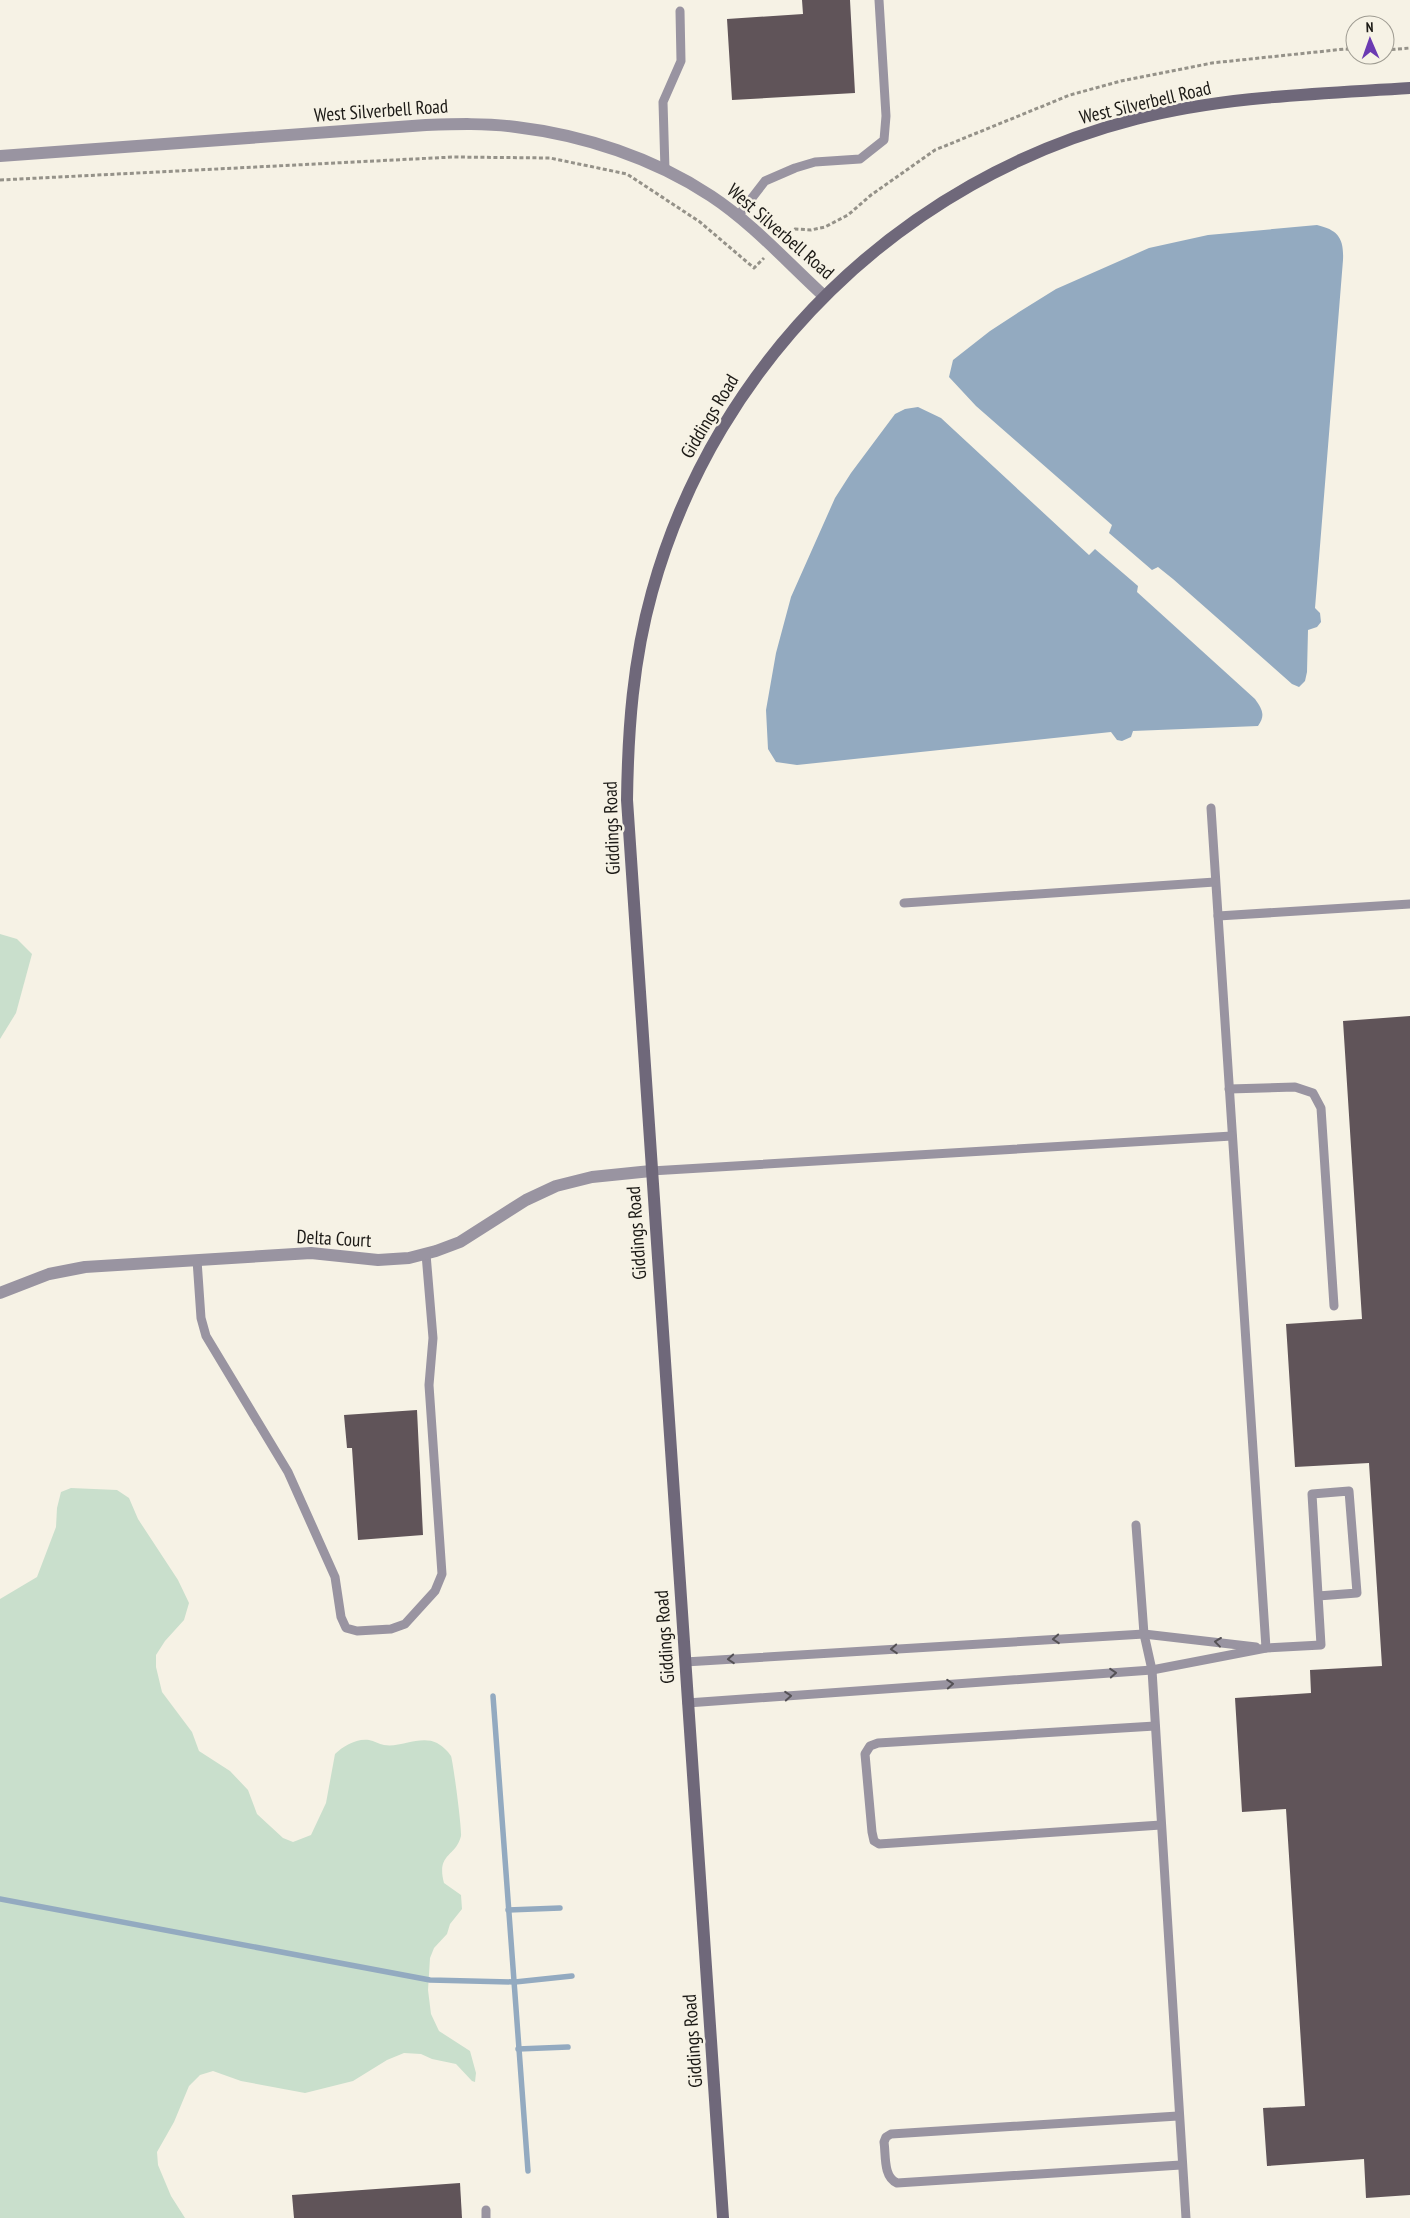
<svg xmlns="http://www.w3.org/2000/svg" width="1410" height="2218" font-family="'PT Sans Narrow',sans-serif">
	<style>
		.green { fill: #c9dfcc }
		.water { fill: #93aac0 }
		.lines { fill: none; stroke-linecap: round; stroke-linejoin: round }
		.stream { stroke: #93aac0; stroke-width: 5.5 }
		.building { fill: #605459 }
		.path { stroke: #959289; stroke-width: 3; stroke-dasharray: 4 2.5; stroke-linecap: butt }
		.service { stroke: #9994a1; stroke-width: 9 }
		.minor { stroke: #9994a1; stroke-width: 12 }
		.tertiary { stroke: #9994a1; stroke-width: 12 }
		.secondary { stroke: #6f687a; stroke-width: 12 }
		.oneway { stroke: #545155 }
		.labels { text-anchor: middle; stroke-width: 5; stroke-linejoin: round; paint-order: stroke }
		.street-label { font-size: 19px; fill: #1c1a16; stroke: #f6f2e5 }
	</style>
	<rect width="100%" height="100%" fill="#f6f2e5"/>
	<g class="green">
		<polygon points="0,934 17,939 32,954 16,1013 0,1039"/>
		<path d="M71,1488L117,1490L129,1498L138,1519L178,1580L189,1603L184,1620L165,1641L156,1655V1667L162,1692L192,1732L199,1751L230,1771L248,1790L257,1814L283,1838L293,1842L311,1835L326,1803L335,1754C343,1746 357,1738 369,1740C374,1741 379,1744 384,1745C401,1748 420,1735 437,1743C442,1746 448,1751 451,1756C453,1761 462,1829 461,1836C456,1857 436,1853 444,1883L461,1895L462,1909L450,1924L447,1934L434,1948L430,1958L428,1990L431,2014L439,2031L470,2051L476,2073L475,2082L472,2081L456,2064L432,2059L421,2054L404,2053L387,2060L353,2081L305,2093L241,2081L213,2071L200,2075L189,2086L174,2122L157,2152L158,2165L171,2196L185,2218H0V1599L37,1577L56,1527L57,1508L61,1492Z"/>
	</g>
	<g class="water">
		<path d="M1317,225C1338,230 1344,238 1343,260L1315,608L1320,613L1321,622L1317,627L1308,630L1307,672L1305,681L1299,687L1292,684L1173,579L1158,567L1152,570L1109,533L1112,525L976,406L949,377L953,360L990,331L1019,312L1056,289L1149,248L1208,235Z"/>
		<path d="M918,407L941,418L1089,555L1095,549L1138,586L1137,592L1255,699C1262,709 1266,715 1258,726L1133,731L1131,737L1122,741L1117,740L1111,732L797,765L776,762L768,749L766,710L776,653L791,597L835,498L851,473L895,414L905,409Z"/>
	</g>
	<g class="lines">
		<g class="stream">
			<polyline points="493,1696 528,2171"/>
			<polyline points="0,1899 430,1980 515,1982 572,1976"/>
			<polyline points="508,1910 560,1908"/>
			<polyline points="518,2049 568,2047"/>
		</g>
	</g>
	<g class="building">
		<polygon points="802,0 850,0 855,93 732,100 727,19 803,14"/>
		<polygon points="1410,1016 1410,2195 1366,2198 1364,2159 1267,2166 1263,2108 1305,2106 1286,1809 1242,1812 1235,1698 1311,1693 1310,1670 1382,1666 1369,1463 1295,1467 1286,1324 1362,1319 1343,1021"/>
		<polygon points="417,1410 423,1535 358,1540 352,1448 347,1448 344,1415"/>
		<polygon points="460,2183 462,2218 294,2218 292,2195"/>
	</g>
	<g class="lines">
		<g class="path">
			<polyline points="1385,50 1410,48"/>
			<polyline points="0,180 453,157 550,158 627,174 700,222 754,268 764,258"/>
			<polyline points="784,237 795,229 811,230 825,227 848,215 871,195 935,150 1070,95 1121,81 1212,63 1345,49 1355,50"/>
		</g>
		<g class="service">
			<polyline points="665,170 663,102 681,61 680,11"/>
			<polyline points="738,216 765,181 795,168 815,162 860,159 884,140 886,116 879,0"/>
			<polyline points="1211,808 1266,1648"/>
			<polyline points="904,903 1215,882"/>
			<polyline points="1218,916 1410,904"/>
			<polyline points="1229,1089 1295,1087 1313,1093 1321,1108 1334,1306"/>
			<polyline points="651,1171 1232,1136"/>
			<polyline points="197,1260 201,1318 206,1336 288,1472 335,1577 341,1617 346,1628 357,1631 391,1629 405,1624 435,1591 442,1574 429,1385 433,1338 426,1254"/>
			<polyline points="1136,1525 1144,1634 1152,1670 1186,2218"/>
			<polyline points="685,1662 1144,1634 1256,1647"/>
			<polyline points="687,1703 1152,1670 1266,1648 1321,1645 1312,1494 1349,1491 1357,1593 1318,1596"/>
			<polyline points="1155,1726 878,1743 870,1746 865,1754 872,1832 874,1841 879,1844 1161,1825"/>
			<path d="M1178,2116L891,2134L886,2137L884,2142C886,2155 883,2177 897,2183L1181,2165"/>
			<polyline points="486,2210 486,2218"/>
		</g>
		<polyline class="minor" points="0,1293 49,1274 85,1267 311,1253 378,1260 409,1258 436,1251 460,1242 526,1200 556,1186 592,1177 651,1171"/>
		<path class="tertiary" d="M0,156L426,125C456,124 486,123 516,127C583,135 654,158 711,196C752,223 787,262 824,296"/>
		<path class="secondary" d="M723,2218L627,800C628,729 633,660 652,592C716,360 903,178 1136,119C1225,96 1318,94 1410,88"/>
	</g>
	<defs><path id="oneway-chevron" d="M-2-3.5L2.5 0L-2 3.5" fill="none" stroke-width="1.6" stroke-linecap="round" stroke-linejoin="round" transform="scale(1.25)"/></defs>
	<g class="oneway">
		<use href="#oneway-chevron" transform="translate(1056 1639) rotate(176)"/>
		<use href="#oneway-chevron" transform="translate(1218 1642) rotate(-173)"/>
		<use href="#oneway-chevron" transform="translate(894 1649) rotate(176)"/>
		<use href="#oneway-chevron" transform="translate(731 1659) rotate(176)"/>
		<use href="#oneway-chevron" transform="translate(1113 1673) rotate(-4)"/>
		<use href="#oneway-chevron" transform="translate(950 1684) rotate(-4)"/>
		<use href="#oneway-chevron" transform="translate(788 1696) rotate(-4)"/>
	</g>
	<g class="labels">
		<g class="street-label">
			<text transform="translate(1145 102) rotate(-13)" y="7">West Silverbell Road</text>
			<text transform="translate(381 110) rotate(-4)" y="7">West Silverbell Road</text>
			<text transform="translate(781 231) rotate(41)" y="7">West Silverbell Road</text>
			<text transform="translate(709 416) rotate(-59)" y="7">Giddings Road</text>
			<text transform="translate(611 828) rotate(-92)" y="7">Giddings Road</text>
			<text transform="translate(636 1233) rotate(-94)" y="7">Giddings Road</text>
			<text transform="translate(334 1238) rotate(3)" y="7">Delta Court</text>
			<text transform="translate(664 1637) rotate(-94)" y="7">Giddings Road</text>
			<text transform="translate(692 2041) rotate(-94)" y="7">Giddings Road</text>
		</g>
	</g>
	<g transform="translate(1370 40) rotate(358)"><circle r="24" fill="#f6f2e5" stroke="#9f9c92"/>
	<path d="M0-4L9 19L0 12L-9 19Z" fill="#6b3ab2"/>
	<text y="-8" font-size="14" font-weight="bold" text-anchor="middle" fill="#1c1a16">N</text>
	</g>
</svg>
